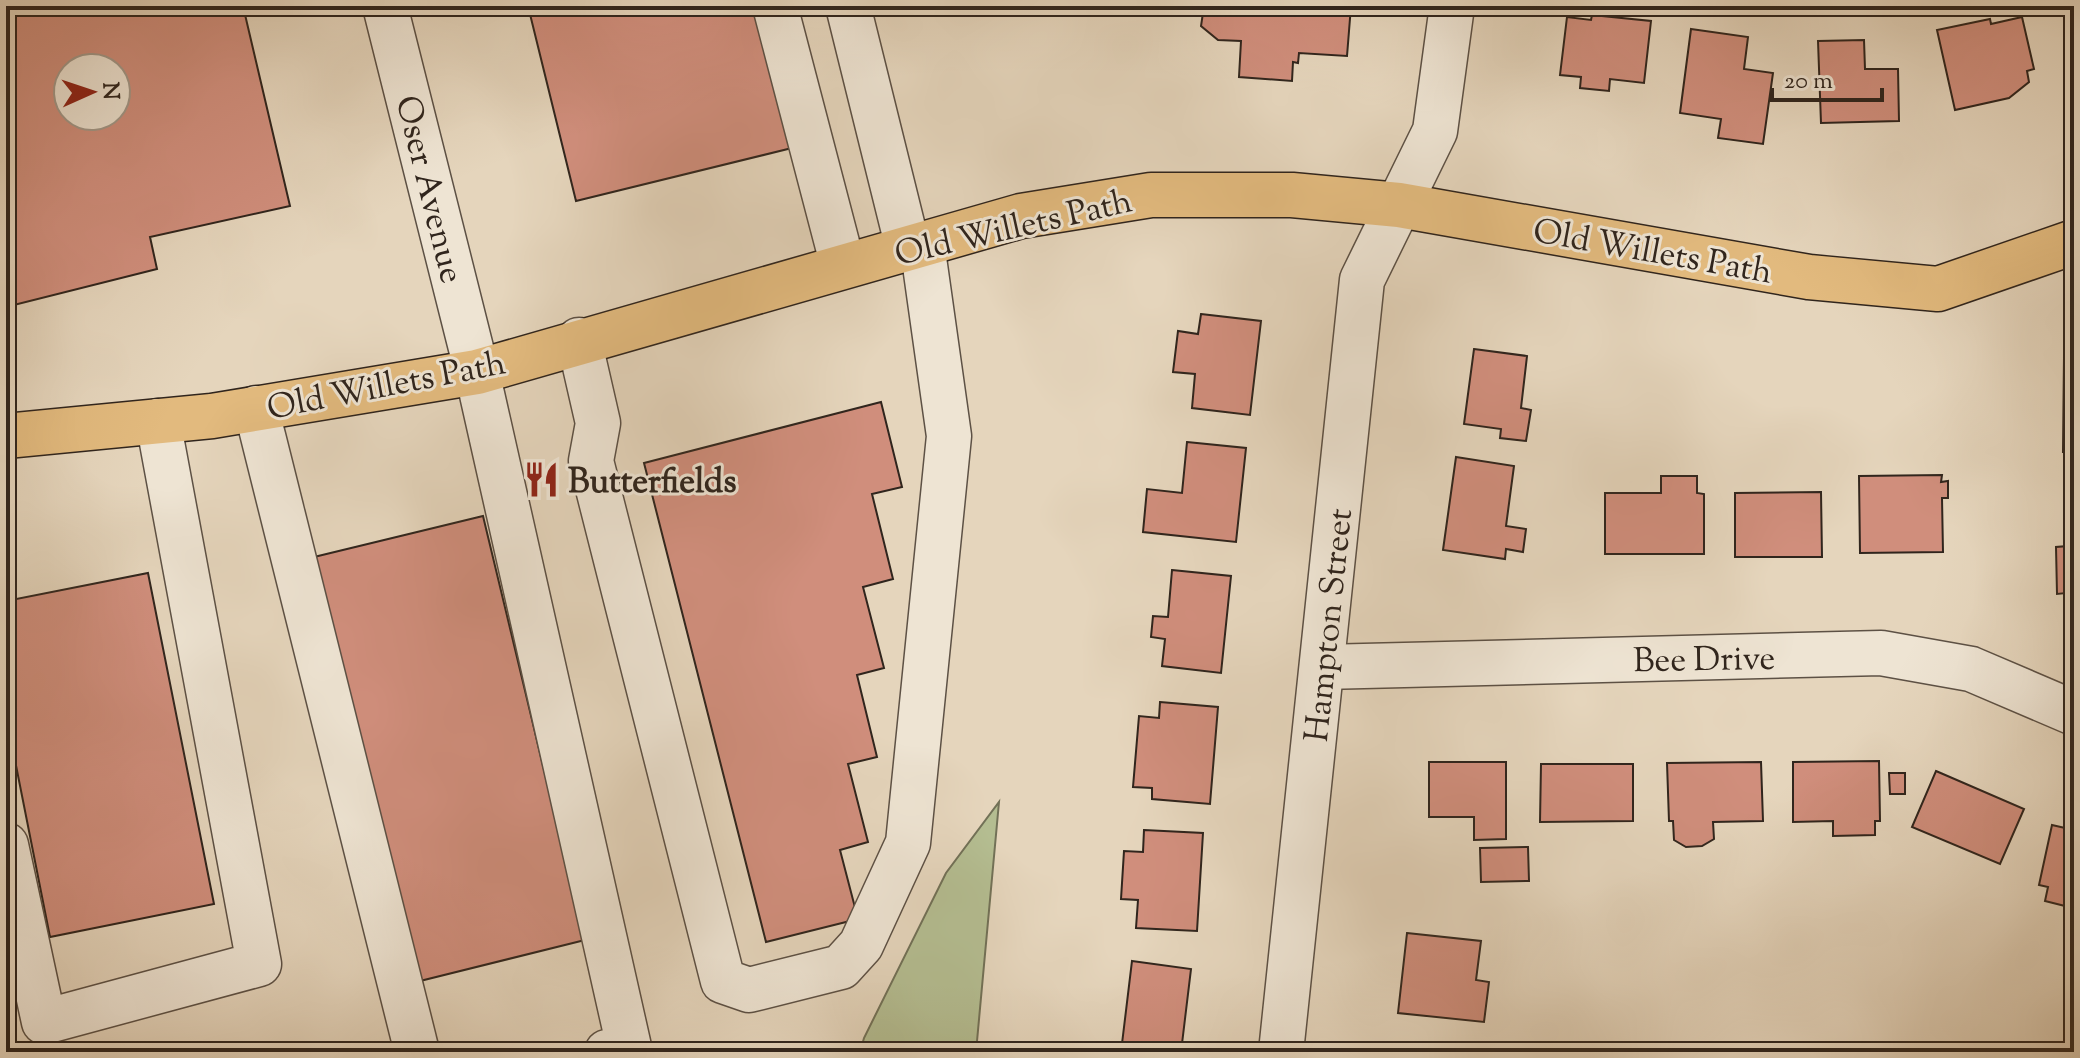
<svg xmlns="http://www.w3.org/2000/svg" width="2080" height="1058" font-family="'Sorts Mill Goudy',serif">
	<style>
		.green { fill: #b4bd91; stroke: #727157; stroke-width: 2 }
		.building { fill: #d08e7c; stroke: #30251d; stroke-width: 2; fill-rule: evenodd }
		.lines { fill: none; stroke-linecap: round; stroke-linejoin: round }
		.minor-casing { stroke: #5d5145; stroke-width: 47 }
		.major-casing { stroke: #30251d; stroke-width: 47 }
		.minor { stroke: #eee4d3; stroke-width: 44 }
		.major { stroke: #e2ba7e; stroke-width: 44 }
		.labels { text-anchor: middle; stroke-width: 6; stroke-linejoin: round; paint-order: stroke }
		.street-label { font-size: 34px; fill: #30251d; stroke: #eee4d3 }
		.poi-label { font-size: 34px; font-weight: bold; fill: #30251d; stroke: #eee4d3; text-anchor: start }
	</style>
	<rect width="100%" height="100%" fill="#e5d5bc"/>
	<filter id="stains"><feTurbulence type="fractalNoise" baseFrequency=".0025" numOctaves="4"/><feColorMatrix values="0 0 0 0 .2 0 0 0 0 .09 0 0 0 0 .02 0 0 0 .5 -.17"/></filter>
	<radialGradient id="worn" r=".72"><stop offset=".6" stop-color="#630" stop-opacity="0"/><stop offset="1" stop-color="#630" stop-opacity=".3"/></radialGradient>
	<polygon class="green" points="999,802 976,1052 860,1052 864,1038 946,873"/>
	<g class="building">
		<path d="M6,6H243L290,206L150,237L157,269L6,307ZM68,68H116V116H68Z"/>
		<polygon points="528,6 758,6 792,148 576,201"/>
		<polygon points="1351,6 1347,56 1299,53 1298,63 1293,62 1292,81 1239,77 1241,41 1218,40 1201,26 1204,6"/>
		<polygon points="1592,15 1651,21 1644,83 1610,79 1609,91 1580,88 1581,77 1560,75 1567,17 1591,20"/>
		<polygon points="2022,17 2034,69 2027,71 2029,82 2009,98 1955,110 1937,30 1990,19 1991,24"/>
		<polygon points="1691,29 1748,37 1744,69 1773,73 1763,144 1718,138 1721,119 1680,113"/>
		<polygon points="1864,40 1865,69 1898,69 1899,121 1821,123 1818,41"/>
		<polygon points="1201,314 1261,321 1250,415 1192,408 1195,374 1173,372 1178,331 1198,334"/>
		<polygon points="1474,349 1527,356 1521,408 1531,410 1526,441 1500,438 1501,429 1464,424"/>
		<polygon points="2064,357 2074,358 2074,452 2063,452"/>
		<polygon points="881,402 902,487 872,494 893,579 863,587 884,668 857,675 877,757 848,764 868,842 840,850 858,919 766,942 644,463"/>
		<polygon points="1187,442 1246,448 1236,542 1143,532 1147,489 1182,493"/>
		<polygon points="1456,457 1514,466 1506,526 1526,529 1523,552 1506,549 1505,559 1443,550"/>
		<polygon points="1942,475 1941,482 1948,481 1948,498 1942,498 1943,552 1860,553 1859,476"/>
		<polygon points="1661,476 1697,476 1697,493 1704,494 1704,554 1605,554 1605,493 1661,493"/>
		<polygon points="1821,492 1822,557 1735,557 1735,493"/>
		<polygon points="2066,499 2074,499 2074,603 2066,604 2066,593 2057,594 2056,547 2068,546"/>
		<polygon points="483,516 585,940 416,982 314,557"/>
		<polygon points="1172,570 1231,576 1221,673 1162,666 1165,639 1151,637 1153,616 1168,617"/>
		<polygon points="148,573 214,904 50,937 6,715 6,601"/>
		<polygon points="1160,702 1218,707 1210,804 1152,799 1152,788 1133,787 1139,716 1159,718"/>
		<polygon points="1879,761 1880,821 1875,821 1875,835 1833,836 1833,821 1793,822 1793,762"/>
		<polygon points="1429,762 1506,762 1506,839 1474,840 1474,817 1429,817"/>
		<polygon points="1761,762 1763,821 1713,822 1714,839 1702,846 1686,847 1674,840 1673,821 1669,821 1667,763"/>
		<polygon points="1541,764 1633,764 1633,821 1540,822"/>
		<polygon points="1936,771 2024,809 2000,864 1912,827"/>
		<polygon points="1889,773 1905,773 1905,794 1890,794"/>
		<polygon points="2052,825 2074,830 2074,891 2069,907 2045,901 2048,887 2039,885"/>
		<polygon points="1144,830 1203,833 1197,931 1136,928 1138,900 1121,899 1124,851 1143,852"/>
		<polygon points="1528,847 1529,881 1481,882 1480,848"/>
		<polygon points="1407,933 1481,941 1476,980 1489,982 1484,1022 1398,1013"/>
		<polygon points="1132,961 1191,969 1181,1052 1121,1052"/>
	</g>
	<g class="lines">
		<defs>
			<g id="minor">
				<polyline points="385,6 477,372 629,1047 607,1052"/>
				<polyline points="775,6 843,266"/>
				<polyline points="848,6 908,248"/>
				<polyline points="579,340 598,423 591,461 723,981 749,990 841,967 861,945 908,843 949,436 922,244"/>
				<polyline points="256,408 417,1052"/>
				<polyline points="1323,667 1881,653 1971,669 2074,713"/>
				<polyline points="6,845 44,1022 259,964 158,421"/>
				<polyline points="1281,1052 1362,280 1435,131 1452,6"/>
			</g>
			<polyline id="major" points="6,436 212,416 477,372 1021,216 1151,195 1292,195 1399,205 1809,277 1938,289 2074,242"/>
		</defs>
		<use href="#minor" class="minor-casing"/>
		<use href="#major" class="major-casing"/>
		<use href="#minor" class="minor"/>
		<use href="#major" class="major"/>
	</g>
	<defs>
		<symbol id="restaurant-bare" viewBox="-9 -9 18 18"><path d="M-5-6h1v4h1v-4h1v4h1v-4h1v5L-1.5 .5V6h-2V.5L-5-1ZM5-6V6H3V1.5H1.5Q1.5-4 5-6Z" fill="#8f2418" stroke="#eee4d3" stroke-width="2.5" paint-order="stroke"/></symbol>
	</defs>
	<g fill-rule="evenodd">
		<use href="#restaurant-bare" x="516" y="454" width="51" height="51"/>
	</g>
	<g class="labels">
		<g class="street-label">
			<text transform="translate(431 189) rotate(76)" y="12">Oser Avenue</text>
			<text transform="translate(1013 226) rotate(-13)" y="12">Old Willets Path</text>
			<text transform="translate(1653 250) rotate(10)" y="12">Old Willets Path</text>
			<text transform="translate(386 384) rotate(-11)" y="12">Old Willets Path</text>
			<text transform="translate(1327 625) rotate(-84)" y="12">Hampton Street</text>
			<text transform="translate(1704 658) rotate(-1)" y="12">Bee Drive</text>
		</g>
		<g class="poi-label">
			<text x="568" y="492">Butterfields</text>
		</g>
	</g>
	<rect width="2080" height="1058" fill="none" stroke="#e5d5bc" stroke-width="32"/>
	<rect x="8" y="8" width="2064" height="1042" fill="none" stroke="#30251d" stroke-width="4"/>
	<rect x="16" y="16" width="2048" height="1026" fill="none" stroke="#30251d" stroke-width="2"/>
	<g transform="translate(92 92) rotate(87)"><circle r="38" fill="#eee4d3" stroke="#a2988a" stroke-width="2"/>
	<path d="M0-6L14 30L0 20L-14 30Z" fill="#8f2418"/>
	<text y="-12" font-size="22" font-weight="bold" text-anchor="middle" fill="#30251d">N</text>
	</g>
	<path d="M1772 88v12h110v-12" fill="none" stroke="#30251d" stroke-width="4"/>
	<text x="1784" y="88" font-size="24" fill="#30251d" stroke="#eee4d3" stroke-width="6" paint-order="stroke">20 m</text>
	<rect width="100%" height="100%" filter="url(#stains)"/>
	<rect width="100%" height="100%" fill="url(#worn)"/>
</svg>
